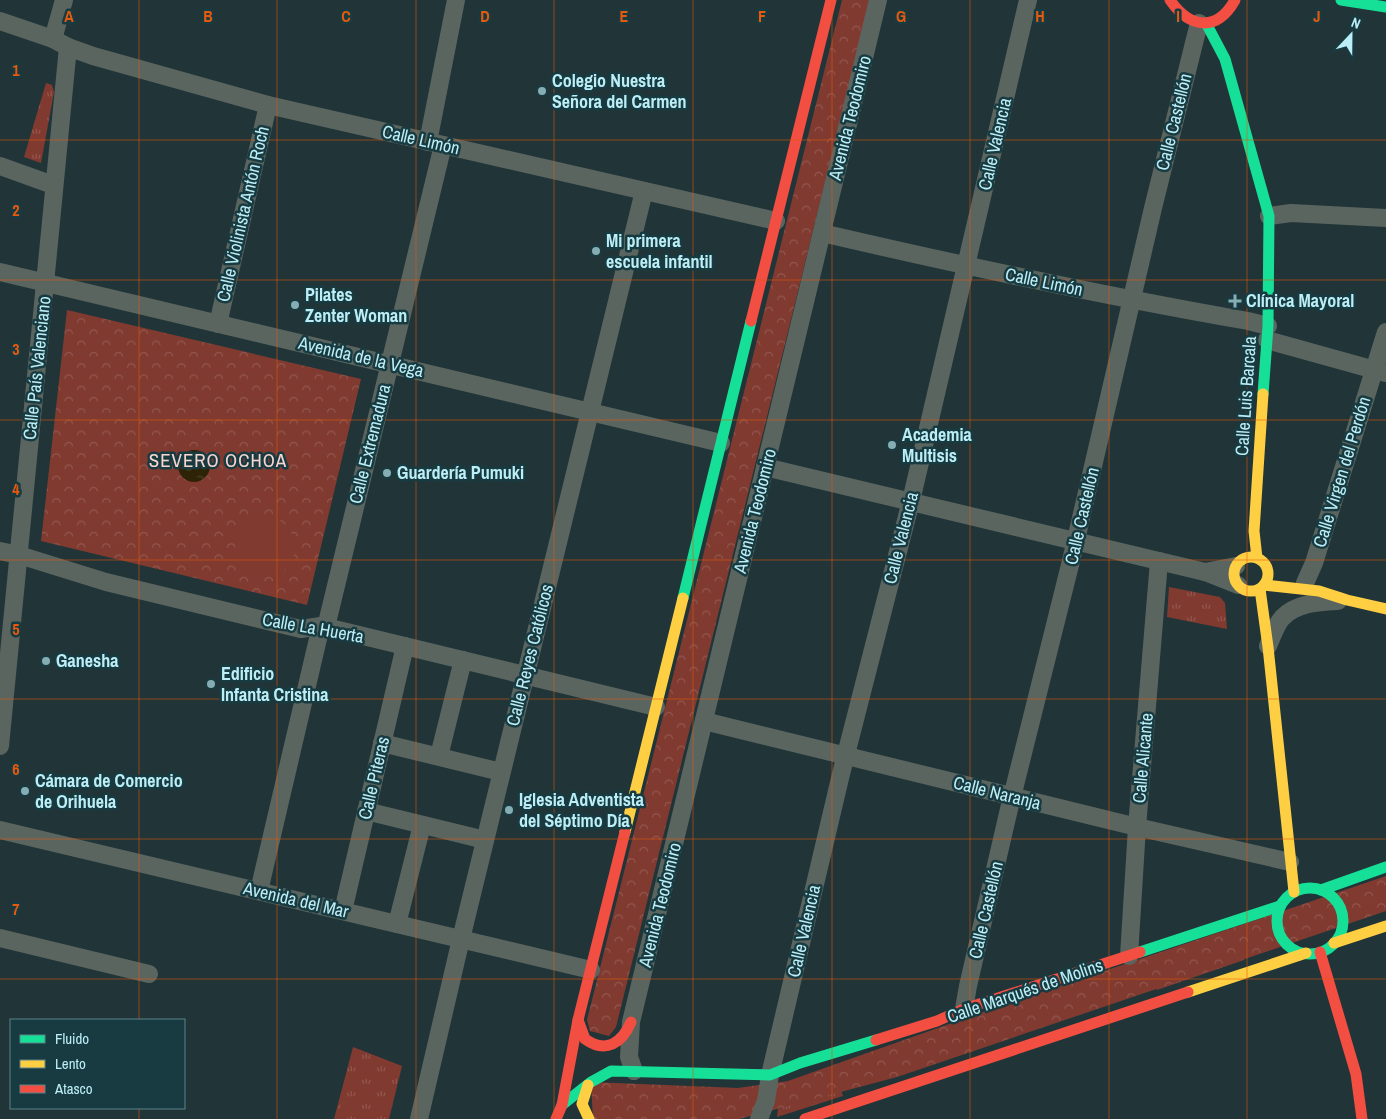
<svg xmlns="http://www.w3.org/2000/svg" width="1386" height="1119" font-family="'Archivo Narrow',sans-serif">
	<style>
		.grass { fill: url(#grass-tufts) }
		.park { fill: url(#park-crowns) }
		.pitch { fill: #813a30 }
		.water { fill: url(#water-ripples) }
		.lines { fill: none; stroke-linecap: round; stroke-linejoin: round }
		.street { stroke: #5b6560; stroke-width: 18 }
		.fast { stroke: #16e098; stroke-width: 11 }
		.slow { stroke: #ffcf43; stroke-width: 11 }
		.jam { stroke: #f24e42; stroke-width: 11 }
		.grid { fill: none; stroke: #e8590c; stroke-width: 1; stroke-opacity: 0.55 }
		.poi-dot { fill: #86adb4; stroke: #183b41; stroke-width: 2 }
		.labels { text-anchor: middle; stroke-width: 5; stroke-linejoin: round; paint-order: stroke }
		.poi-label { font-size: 18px; font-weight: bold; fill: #bceef7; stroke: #183b41; text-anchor: start }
		.street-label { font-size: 18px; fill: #bceef7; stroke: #183b41 }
		.neighbourhood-label { font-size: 19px; letter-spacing: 1px; fill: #f8d5cf; stroke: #183b41 }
		.grid-label { font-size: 16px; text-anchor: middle; font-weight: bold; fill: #e8590c; stroke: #183b41; stroke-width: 5; stroke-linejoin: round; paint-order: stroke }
	</style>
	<defs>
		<pattern id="grass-tufts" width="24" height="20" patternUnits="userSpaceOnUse" patternTransform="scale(1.25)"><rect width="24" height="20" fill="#813a30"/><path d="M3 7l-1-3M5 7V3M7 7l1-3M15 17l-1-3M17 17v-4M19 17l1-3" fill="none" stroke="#91574f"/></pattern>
		<pattern id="park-crowns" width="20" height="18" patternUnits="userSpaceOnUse" patternTransform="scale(1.25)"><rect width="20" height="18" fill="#813a30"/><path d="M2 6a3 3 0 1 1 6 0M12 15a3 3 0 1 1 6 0" fill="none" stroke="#91574f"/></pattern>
		<pattern id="water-ripples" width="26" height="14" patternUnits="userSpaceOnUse" patternTransform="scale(1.25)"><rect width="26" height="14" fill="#2e2405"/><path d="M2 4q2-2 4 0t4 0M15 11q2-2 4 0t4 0" fill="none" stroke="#4a442a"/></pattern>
	</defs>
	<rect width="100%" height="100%" fill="#213538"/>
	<g class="grass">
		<polygon points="46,83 52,85 54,92 41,163 24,157"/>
		<polygon points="1169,587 1220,597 1225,603 1227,629 1167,617"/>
		<polygon points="1241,953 1244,960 1157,990 1156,981"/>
		<polygon points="353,1047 402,1066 389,1119 334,1119"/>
		<polygon points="840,1088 843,1096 777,1117 778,1109"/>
	</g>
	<g class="park">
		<polygon points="842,0 870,0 616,1027 609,1036 590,1031 587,1020"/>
		<polygon points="67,310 361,379 307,605 41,541"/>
		<polygon points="1386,876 1386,911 897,1077 739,1119 593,1119 591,1082 738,1088 788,1081 983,1012"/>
	</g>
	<circle class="pitch" cx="265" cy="547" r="30"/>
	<circle class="water" cx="194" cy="466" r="16"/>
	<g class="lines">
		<g class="street">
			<polyline points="0,21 53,39 68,47 0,746"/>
			<polyline points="53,39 64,0"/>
			<polyline points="68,47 93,56 268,105 776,221"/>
			<polyline points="428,142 456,0"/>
			<polyline points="0,166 53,185"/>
			<polyline points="1269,216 1291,213 1386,218"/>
			<path d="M822,233C964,266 1105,296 1248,321L1268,326"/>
			<polyline points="0,272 721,443"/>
			<polyline points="218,324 268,105"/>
			<polyline points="1267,340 1386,373"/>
			<polyline points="765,467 1205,572 1238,585"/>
			<polyline points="0,551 19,555 106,582 301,629 321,626 326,627 656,707"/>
			<polyline points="1205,572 1236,566"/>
			<polyline points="1305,583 1314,563 1386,332"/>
			<polyline points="326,627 443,145"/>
			<path d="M1268,646C1272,637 1276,625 1282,618C1296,603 1319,602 1338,601"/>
			<polyline points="704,721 1137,827 1290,862"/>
			<polyline points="382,743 501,772"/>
			<polyline points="439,756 463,660"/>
			<polyline points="366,811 485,840"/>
			<polyline points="0,830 591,970"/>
			<polyline points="259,891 321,626"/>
			<polyline points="343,911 405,646"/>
			<polyline points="397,924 422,825"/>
			<polyline points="0,938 149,974"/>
			<polyline points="1129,956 1137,827 1159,561"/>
			<polyline points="964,1009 968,986 1009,809 1071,561 1153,208 1199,23"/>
			<polyline points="634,1071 629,1057 631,1022 878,0"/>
			<polyline points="419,1119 461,939 644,191"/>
			<polyline points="759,1119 766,1101 770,1075 841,774 911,501 1028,0"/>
		</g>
		<g class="fast">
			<polyline points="1341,0 1386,7"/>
			<polyline points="1206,23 1225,59 1269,216 1268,326 1263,394"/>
			<polyline points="683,598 751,321"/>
			<circle cx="1310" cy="921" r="33"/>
			<polyline points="1321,890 1386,867"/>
			<polyline points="1140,952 1280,906"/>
			<polyline points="562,1105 591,1082 611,1071 770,1075 800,1063 876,1040"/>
		</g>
		<g class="slow">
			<circle cx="1251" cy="574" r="17"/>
			<polyline points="1257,558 1254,531 1263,394"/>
			<polyline points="1264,585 1319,591 1347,600 1386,609"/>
			<polyline points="1260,589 1268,647 1294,892"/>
			<polyline points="625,832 683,598"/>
			<polyline points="1334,943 1386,926"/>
			<polyline points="1188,992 1306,953"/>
			<polyline points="588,1085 582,1104 589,1119"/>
		</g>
		<g class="jam">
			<path d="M1170,0C1190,29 1217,32 1235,0"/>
			<polyline points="751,321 831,0"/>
			<polyline points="1320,952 1356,1074 1362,1119"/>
			<path d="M578,1020L585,1039C606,1054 622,1043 631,1022"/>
			<polyline points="876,1040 937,1021 964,1009 1140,952"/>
			<polyline points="556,1119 562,1105 578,1020 625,832"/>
			<polyline points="805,1119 1188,992"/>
		</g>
	</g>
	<path class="grid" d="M139,0V1020M277,0V1119M416,0V1119M554,0V1119M693,0V1119M832,0V1119M970,0V1119M1109,0V1119M1247,0V1119M0,140H1386M0,280H1386M0,420H1386M0,560H1386M0,699H1386M0,839H1386M0,979H1386M139,1108V1119"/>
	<g class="poi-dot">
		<circle cx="542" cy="91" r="5"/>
		<circle cx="596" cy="251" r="5"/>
		<path d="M1232.5 293.5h5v5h5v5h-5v5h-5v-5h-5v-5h5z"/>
		<circle cx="295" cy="305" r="5"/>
		<circle cx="892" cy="445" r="5"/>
		<circle cx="387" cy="473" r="5"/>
		<circle cx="46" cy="661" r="5"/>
		<circle cx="211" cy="684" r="5"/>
		<circle cx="25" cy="791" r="5"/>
		<circle cx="509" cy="810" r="5"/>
	</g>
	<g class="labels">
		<g class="poi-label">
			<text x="552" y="87">Colegio Nuestra<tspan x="552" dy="21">Señora del Carmen</tspan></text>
			<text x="606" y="247">Mi primera<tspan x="606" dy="21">escuela infantil</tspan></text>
			<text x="305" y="301">Pilates<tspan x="305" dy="21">Zenter Woman</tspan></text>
			<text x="1246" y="307">Clínica Mayoral</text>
			<text x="902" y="441">Academia<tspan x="902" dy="21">Multisis</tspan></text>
			<text x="397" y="479">Guardería Pumuki</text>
			<text x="56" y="667">Ganesha</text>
			<text x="221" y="680">Edificio<tspan x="221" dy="21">Infanta Cristina</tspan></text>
			<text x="35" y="787">Cámara de Comercio<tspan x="35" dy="21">de Orihuela</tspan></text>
			<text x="519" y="806">Iglesia Adventista<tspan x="519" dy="21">del Séptimo Día</tspan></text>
		</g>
		<g class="street-label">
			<text transform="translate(850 118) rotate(-76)" y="6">Avenida Teodomiro</text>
			<text transform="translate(1174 122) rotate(-76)" y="6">Calle Castellón</text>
			<text transform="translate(421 140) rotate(13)" y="6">Calle Limón</text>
			<text transform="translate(995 144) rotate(-77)" y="6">Calle Valencia</text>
			<text transform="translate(243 214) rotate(-77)" y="6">Calle Violinista Antón Roch</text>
			<text transform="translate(1044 282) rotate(12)" y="6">Calle Limón</text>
			<text transform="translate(361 357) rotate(13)" y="6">Avenida de la Vega</text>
			<text transform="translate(37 368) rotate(-84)" y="6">Calle País Valenciano</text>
			<text transform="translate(1246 396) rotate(-86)" y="6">Calle Luis Barcala</text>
			<text transform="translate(370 444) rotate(-76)" y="6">Calle Extremadura</text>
			<text transform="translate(1342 472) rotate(-73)" y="6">Calle Virgen del Perdón</text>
			<text transform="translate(755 511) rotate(-76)" y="6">Avenida Teodomiro</text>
			<text transform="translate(1082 516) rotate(-77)" y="6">Calle Castellón</text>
			<text transform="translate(901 538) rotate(-76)" y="6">Calle Valencia</text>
			<text transform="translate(313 628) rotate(10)" y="6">Calle La Huerta</text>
			<text transform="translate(530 655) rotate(-76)" y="6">Calle Reyes Católicos</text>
			<text transform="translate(1143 758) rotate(-85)" y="6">Calle Alicante</text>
			<text transform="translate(374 778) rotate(-77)" y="6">Calle Piteras</text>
			<text transform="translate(997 793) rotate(14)" y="6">Calle Naranja</text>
			<text transform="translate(296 900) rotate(13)" y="6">Avenida del Mar</text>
			<text transform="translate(660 905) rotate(-76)" y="6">Avenida Teodomiro</text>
			<text transform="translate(986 910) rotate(-77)" y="6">Calle Castellón</text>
			<text transform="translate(804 931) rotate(-77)" y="6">Calle Valencia</text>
			<text transform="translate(1025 991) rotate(-19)" y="6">Calle Marqués de Molins</text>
		</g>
		<g class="neighbourhood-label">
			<text x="218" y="467">SEVERO OCHOA</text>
		</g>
	</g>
	<g class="grid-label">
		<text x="69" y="22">A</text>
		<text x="208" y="22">B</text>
		<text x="346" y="22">C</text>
		<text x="485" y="22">D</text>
		<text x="624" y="22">E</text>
		<text x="762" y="22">F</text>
		<text x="901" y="22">G</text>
		<text x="1040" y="22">H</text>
		<text x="1178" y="22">I</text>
		<text x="1317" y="22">J</text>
		<text x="16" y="76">1</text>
		<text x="16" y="216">2</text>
		<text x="16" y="355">3</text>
		<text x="16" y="495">4</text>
		<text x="16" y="635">5</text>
		<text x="16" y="775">6</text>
		<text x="16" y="915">7</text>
	</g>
	<rect x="10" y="1019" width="175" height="90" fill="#183b41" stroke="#5a838a"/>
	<rect x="20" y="1035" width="25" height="8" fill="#16e098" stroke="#5a838a"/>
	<text x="55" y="1044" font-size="15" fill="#bceef7">Fluido</text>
	<rect x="20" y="1060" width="25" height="8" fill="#ffcf43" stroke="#5a838a"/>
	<text x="55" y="1069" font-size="15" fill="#bceef7">Lento</text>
	<rect x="20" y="1085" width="25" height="8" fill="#f24e42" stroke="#5a838a"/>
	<text x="55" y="1094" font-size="15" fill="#bceef7">Atasco</text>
	<g transform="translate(1351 35) rotate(22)" stroke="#183b41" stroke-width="4" paint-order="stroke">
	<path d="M0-4L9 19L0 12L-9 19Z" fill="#bceef7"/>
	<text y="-8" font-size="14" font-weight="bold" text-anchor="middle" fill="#bceef7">N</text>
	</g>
</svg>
